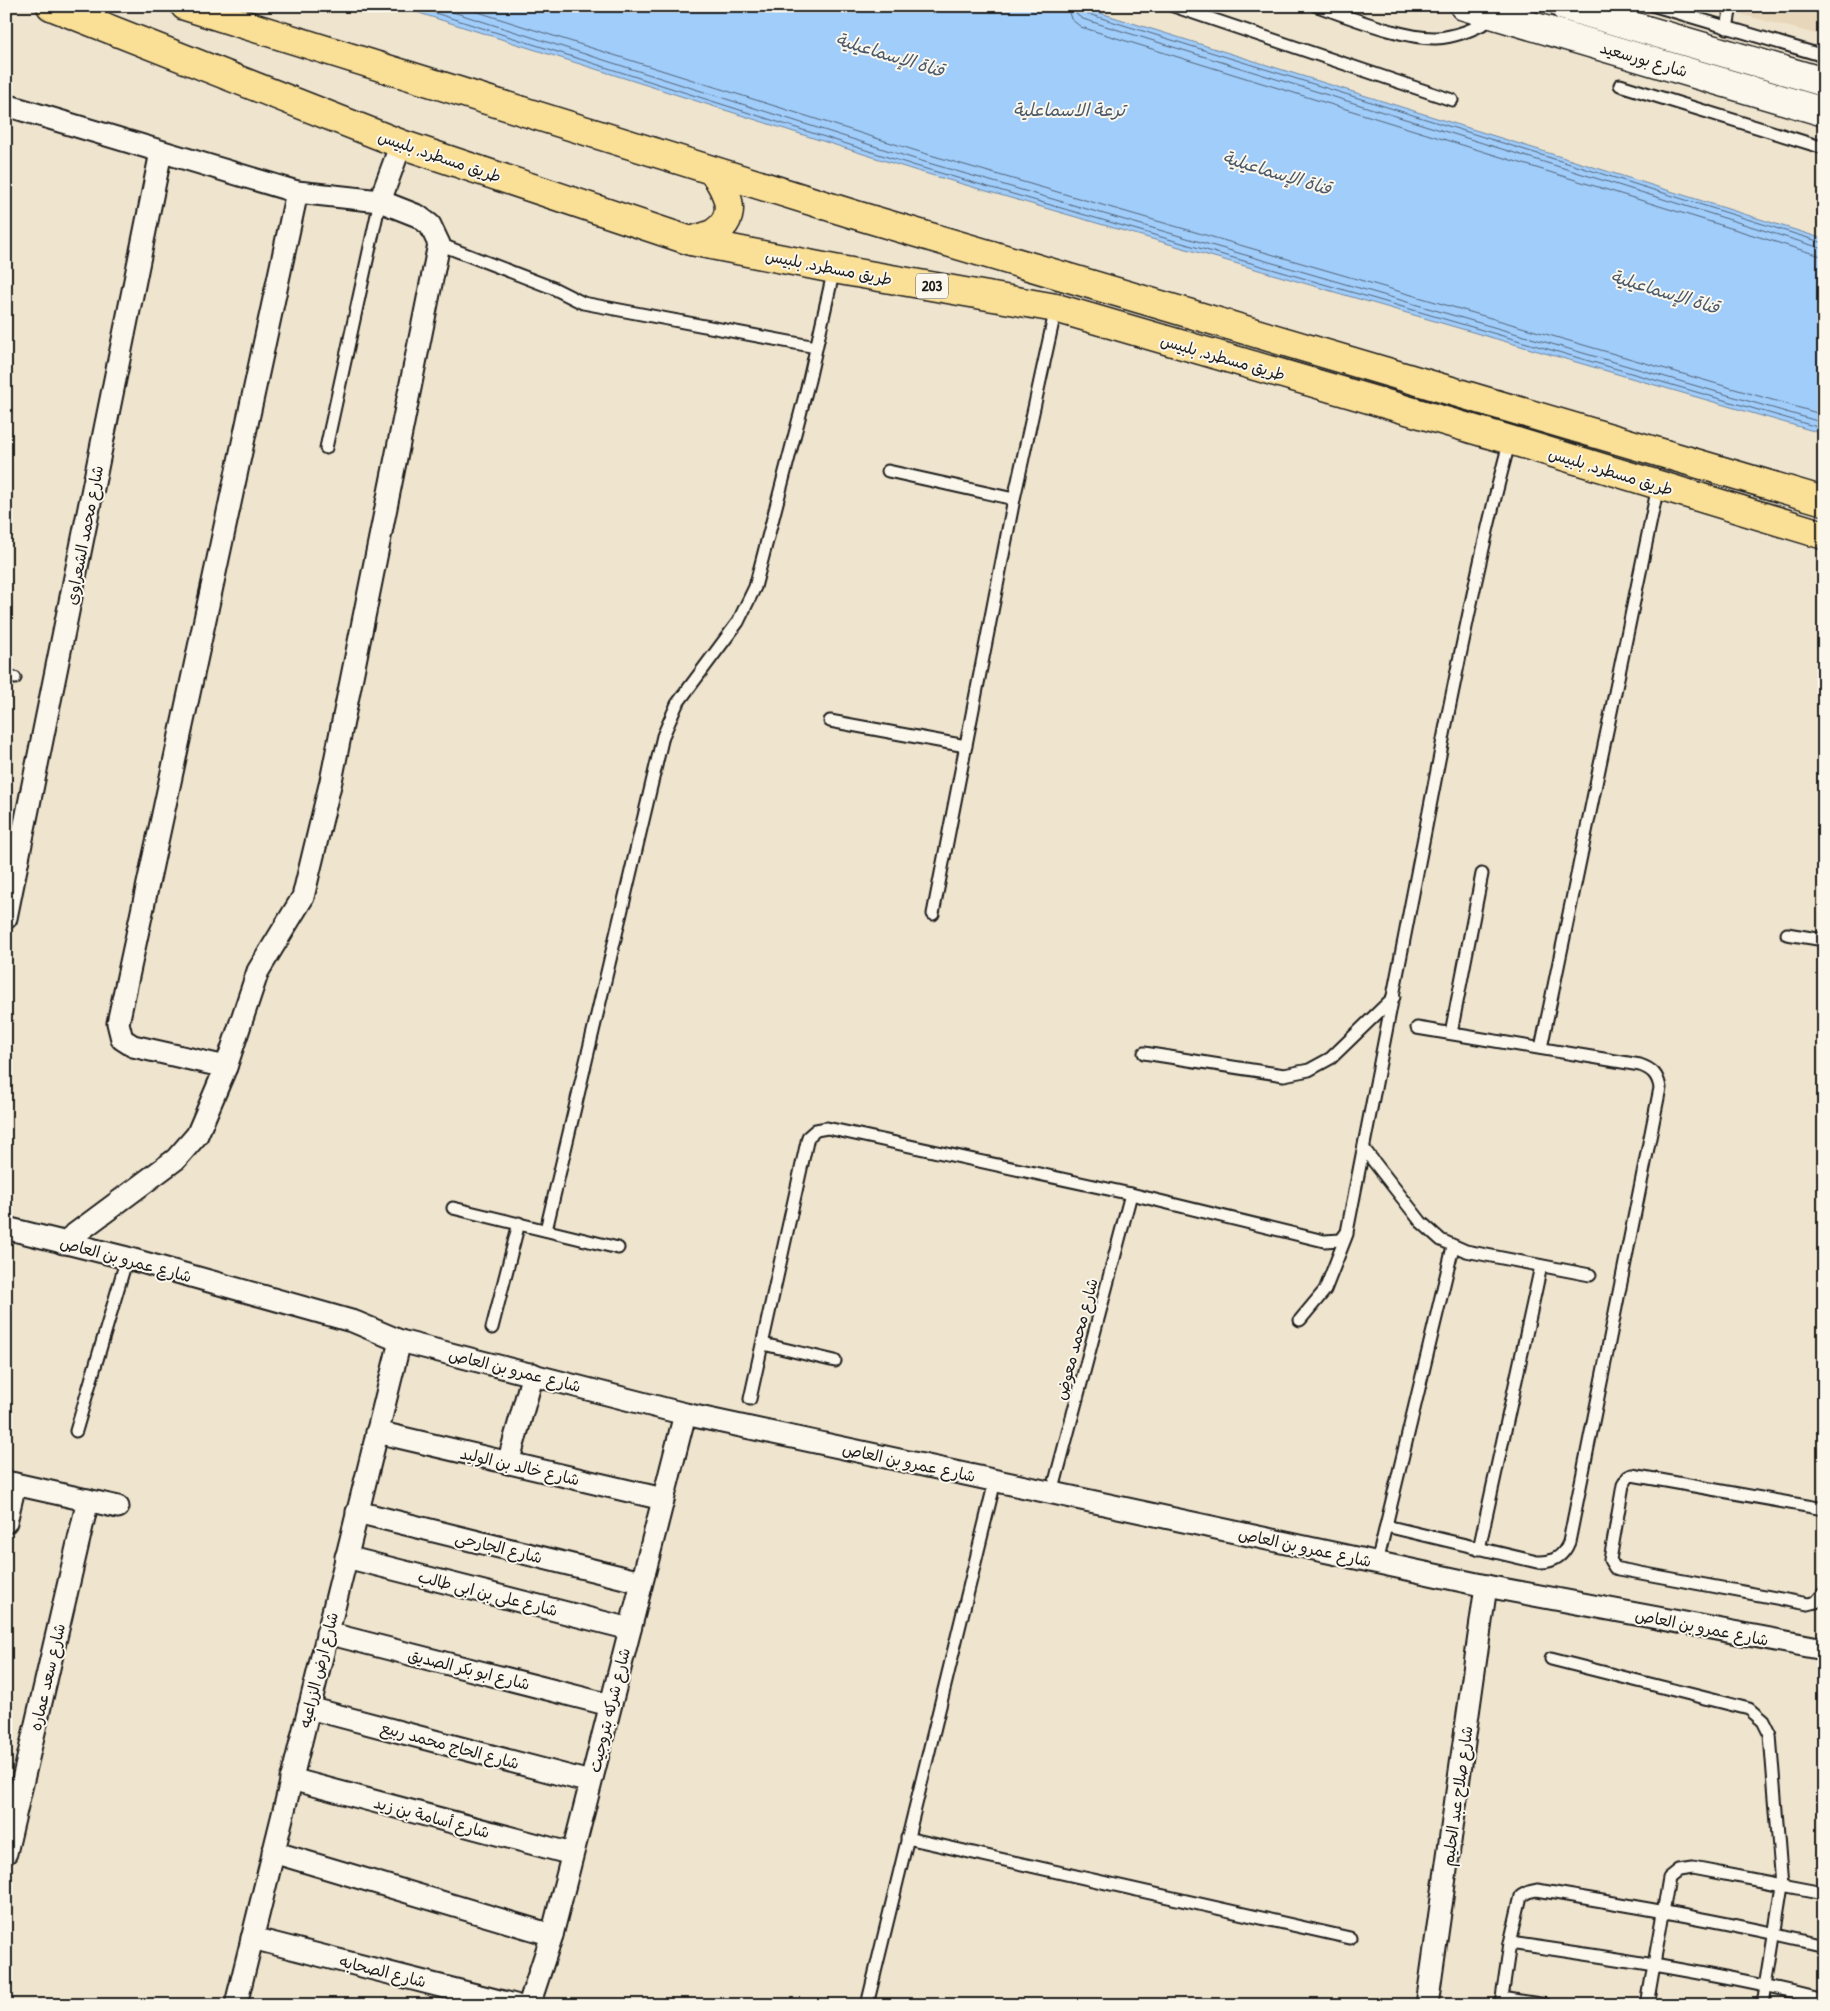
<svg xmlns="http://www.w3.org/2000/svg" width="1830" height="2011" font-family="'Patrick Hand','Playpen Sans Arabic',sans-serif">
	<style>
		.built { fill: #e7d6b9 }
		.water { fill: #a1cdfb; stroke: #6c86a2 }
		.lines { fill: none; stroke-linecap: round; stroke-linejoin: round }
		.shore { stroke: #516375; stroke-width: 1 }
		.lane-casing { stroke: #1c1c1c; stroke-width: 15 }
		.street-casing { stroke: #1c1c1c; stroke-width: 25 }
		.secondary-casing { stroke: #1c1c1c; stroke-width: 31 }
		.primary-casing { stroke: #1c1c1c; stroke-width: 31 }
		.lane { stroke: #fbf7ec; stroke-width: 11 }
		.street { stroke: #fbf7ec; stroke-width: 21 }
		.secondary { stroke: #fbf7ec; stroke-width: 28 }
		.primary { stroke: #fadf96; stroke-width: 28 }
		.labels { text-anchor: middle; stroke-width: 4; stroke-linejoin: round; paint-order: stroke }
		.shield { fill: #fbf7ec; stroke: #5f5e5a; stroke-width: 1 }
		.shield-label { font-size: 15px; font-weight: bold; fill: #1c1c1c }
		.street-label { font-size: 16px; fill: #1c1c1c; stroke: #fbf7ec }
		.water-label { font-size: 18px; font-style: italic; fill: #4b5a6a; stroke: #fbf7ec }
	</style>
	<rect width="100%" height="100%" fill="#efe4ce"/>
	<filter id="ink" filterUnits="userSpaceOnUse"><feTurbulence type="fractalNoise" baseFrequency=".02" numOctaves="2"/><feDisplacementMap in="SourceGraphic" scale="10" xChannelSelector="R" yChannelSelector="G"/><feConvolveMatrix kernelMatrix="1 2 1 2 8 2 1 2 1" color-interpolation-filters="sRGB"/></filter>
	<g filter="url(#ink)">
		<polygon class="built" points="1709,6 1824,6 1824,36"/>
		<polygon class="water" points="397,6 1078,6 1824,239 1824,434 914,170"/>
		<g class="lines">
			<g class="shore">
				<polyline points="413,6 916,166 1824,429"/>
				<polyline points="434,6 918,160 1824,423"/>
				<polyline points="459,6 920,152 1824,415"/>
				<polyline points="1067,6 1071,19 1081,27 1824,257"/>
				<polyline points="1074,6 1077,15 1083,19 1824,249"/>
				<polyline points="1081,6 1081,11 1085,13 1824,243"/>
			</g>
			<defs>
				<g id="lane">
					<polyline points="1173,6 1452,100"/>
					<path d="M1317,6C1350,17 1403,39 1436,38C1456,37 1477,28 1494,18"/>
					<polyline points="1655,6 1824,56"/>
					<polyline points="1727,28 1731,6"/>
					<polyline points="1620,85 1824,148"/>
					<polyline points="439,244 553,288 583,303 816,347"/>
					<polyline points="326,448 380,201"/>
					<polyline points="888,471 1014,499"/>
					<polyline points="6,676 15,678"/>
					<polyline points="830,721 966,746"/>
					<polyline points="933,914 1014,499 1056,308"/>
					<polyline points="1787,934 1824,940"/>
					<polyline points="1451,1033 1482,874"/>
					<polyline points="1541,1048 1658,486"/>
					<polyline points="1144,1053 1284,1075 1309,1070 1331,1058 1394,997"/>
					<polyline points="1364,1149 1421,1222 1441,1240 1466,1251 1590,1275"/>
					<polyline points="453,1208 618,1248"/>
					<polyline points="546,1230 663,736 677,704 738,622 755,587 809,380 834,269"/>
					<polyline points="1300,1320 1325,1290 1347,1234"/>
					<polyline points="492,1328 519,1223"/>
					<polyline points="763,1344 835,1361"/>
					<path d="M750,1399L808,1137L816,1130L827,1128L1131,1194L1324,1241L1341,1240L1347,1232C1381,1059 1413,886 1448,714C1467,622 1485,531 1510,440"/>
					<polyline points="76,1431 127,1258"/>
					<polyline points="1052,1493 1131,1194"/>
					<polyline points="1824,1509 1632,1475 1628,1477 1623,1485 1610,1560 1615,1568 1619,1569 1808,1604 1816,1602 1824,1593"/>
					<path d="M1386,1526L1537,1562C1553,1563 1563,1557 1569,1542L1660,1088C1658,1075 1652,1069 1640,1065L1417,1028"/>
					<polyline points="1479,1549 1541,1266"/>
					<polyline points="1377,1563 1453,1247"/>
					<polyline points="1551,1659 1749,1709 1763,1721 1770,1735 1782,1886 1763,2005"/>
					<polyline points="907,1838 1350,1938"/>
					<path d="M1510,1943C1615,1958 1721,1974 1824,2000"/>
					<polyline points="1502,1998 1546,2005"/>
					<polyline points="867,2005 995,1481"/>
					<path d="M1501,2005L1510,1943L1521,1896L1528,1892L1537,1890C1633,1906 1729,1922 1824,1945"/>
					<polyline points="1647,2005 1669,1878 1679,1870 1693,1868 1824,1893"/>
				</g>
				<g id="street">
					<polyline points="6,105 297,192 380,201 418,216 430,225 439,244 331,781 303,897 258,971 226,1067 197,1135 176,1159 63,1243"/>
					<polyline points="380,201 401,144"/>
					<polyline points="6,918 161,152"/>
					<polyline points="226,1067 133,1046 122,1039 118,1023 297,192"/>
					<polyline points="6,1228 127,1258 355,1322 400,1341 685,1414 1486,1586 1824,1649"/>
					<polyline points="377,1432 663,1499"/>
					<polyline points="508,1463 533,1374"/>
					<polyline points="6,1482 118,1507"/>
					<polyline points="357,1512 641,1582"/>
					<polyline points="6,1522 15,1484"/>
					<polyline points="346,1557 630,1629"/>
					<polyline points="327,1633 610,1705"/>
					<polyline points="309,1708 590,1782"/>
					<polyline points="291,1779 572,1854"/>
					<polyline points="273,1852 552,1935"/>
					<polyline points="6,1853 88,1500"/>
					<polyline points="252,1938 515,2005"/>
					<polyline points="237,2000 400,1341"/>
					<polyline points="529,2005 552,1935 685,1414"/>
					<polyline points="1427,2005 1486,1586"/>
				</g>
				<g id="secondary">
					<polyline points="1464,6 1824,112"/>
					<polyline points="1564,6 1824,82"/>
				</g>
				<g id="primary">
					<polyline points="51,6 401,144 691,241 834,269 1056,308 1510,440 1824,535"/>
					<polyline points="185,6 856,215 1824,501"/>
					<path d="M691,241C698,238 708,237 714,233C740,216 727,191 713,171"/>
				</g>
			</defs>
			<use href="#lane" class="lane-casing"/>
			<use href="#street" class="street-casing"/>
			<use href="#secondary" class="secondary-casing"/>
			<use href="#primary" class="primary-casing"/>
			<use href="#lane" class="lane"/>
			<use href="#street" class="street"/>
			<use href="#secondary" class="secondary"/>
			<use href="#primary" class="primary"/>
		</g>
	</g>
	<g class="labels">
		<rect class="shield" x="916" y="273.5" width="32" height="25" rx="4"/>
		<g class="shield-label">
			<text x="932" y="291">203</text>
		</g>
		<g class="street-label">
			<text transform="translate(1644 59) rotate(16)" y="6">شارع بورسعيد</text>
			<text transform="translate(440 156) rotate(19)" y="6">طريق مسطرد, بلبيس</text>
			<text transform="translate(829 267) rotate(11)" y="6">طريق مسطرد, بلبيس</text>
			<text transform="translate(1223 357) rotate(16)" y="6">طريق مسطرد, بلبيس</text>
			<text transform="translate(1611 471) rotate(17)" y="6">طريق مسطرد, بلبيس</text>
			<text transform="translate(84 535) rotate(-79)" y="6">شارع محمد الشعراوى</text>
			<text transform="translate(126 1259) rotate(15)" y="6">شارع عمرو بن العاص</text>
			<text transform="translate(1076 1339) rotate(-75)" y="6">شارع محمد معوض</text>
			<text transform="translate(515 1370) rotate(14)" y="6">شارع عمرو بن العاص</text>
			<text transform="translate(909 1462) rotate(12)" y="6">شارع عمرو بن العاص</text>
			<text transform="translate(520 1466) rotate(13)" y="6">شارع خالد بن الوليد</text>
			<text transform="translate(499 1547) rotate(14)" y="6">شارع الجارحى</text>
			<text transform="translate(1305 1547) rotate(12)" y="6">شارع عمرو بن العاص</text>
			<text transform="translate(488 1593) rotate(14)" y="6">شارع على بن ابى طالب</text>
			<text transform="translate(1702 1627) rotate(11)" y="6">شارع عمرو بن العاص</text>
			<text transform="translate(469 1669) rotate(14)" y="6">شارع ابو بكر الصديق</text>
			<text transform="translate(318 1670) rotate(-76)" y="6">شارع ارض الزراعيه</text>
			<text transform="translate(47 1677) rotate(-77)" y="6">شارع سعد عماره</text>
			<text transform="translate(609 1710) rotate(-76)" y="6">شارع شركه بتروجيت</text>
			<text transform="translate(450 1745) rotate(15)" y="6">شارع الحاج محمد ربيع</text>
			<text transform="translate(1457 1796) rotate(-82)" y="6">شارع صلاح عبد الحليم</text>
			<text transform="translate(432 1817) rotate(15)" y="6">شارع أسامة بن زيد</text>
			<text transform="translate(383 1971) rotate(14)" y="6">شارع الصحابه</text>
		</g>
		<g class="water-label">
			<text transform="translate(890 55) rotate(17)" y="6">قناة الإسماعيلية</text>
			<text x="1069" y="116">ترعة الاسماعلية</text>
			<text transform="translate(1277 173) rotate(17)" y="6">قناة الإسماعيلية</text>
			<text transform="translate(1665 292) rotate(17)" y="6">قناة الإسماعيلية</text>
		</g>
	</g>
	<rect width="1830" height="2011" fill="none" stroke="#fbf7ec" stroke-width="25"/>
	<rect x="12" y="12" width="1805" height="1986" fill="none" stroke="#1c1c1c" stroke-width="2" filter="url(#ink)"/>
</svg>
